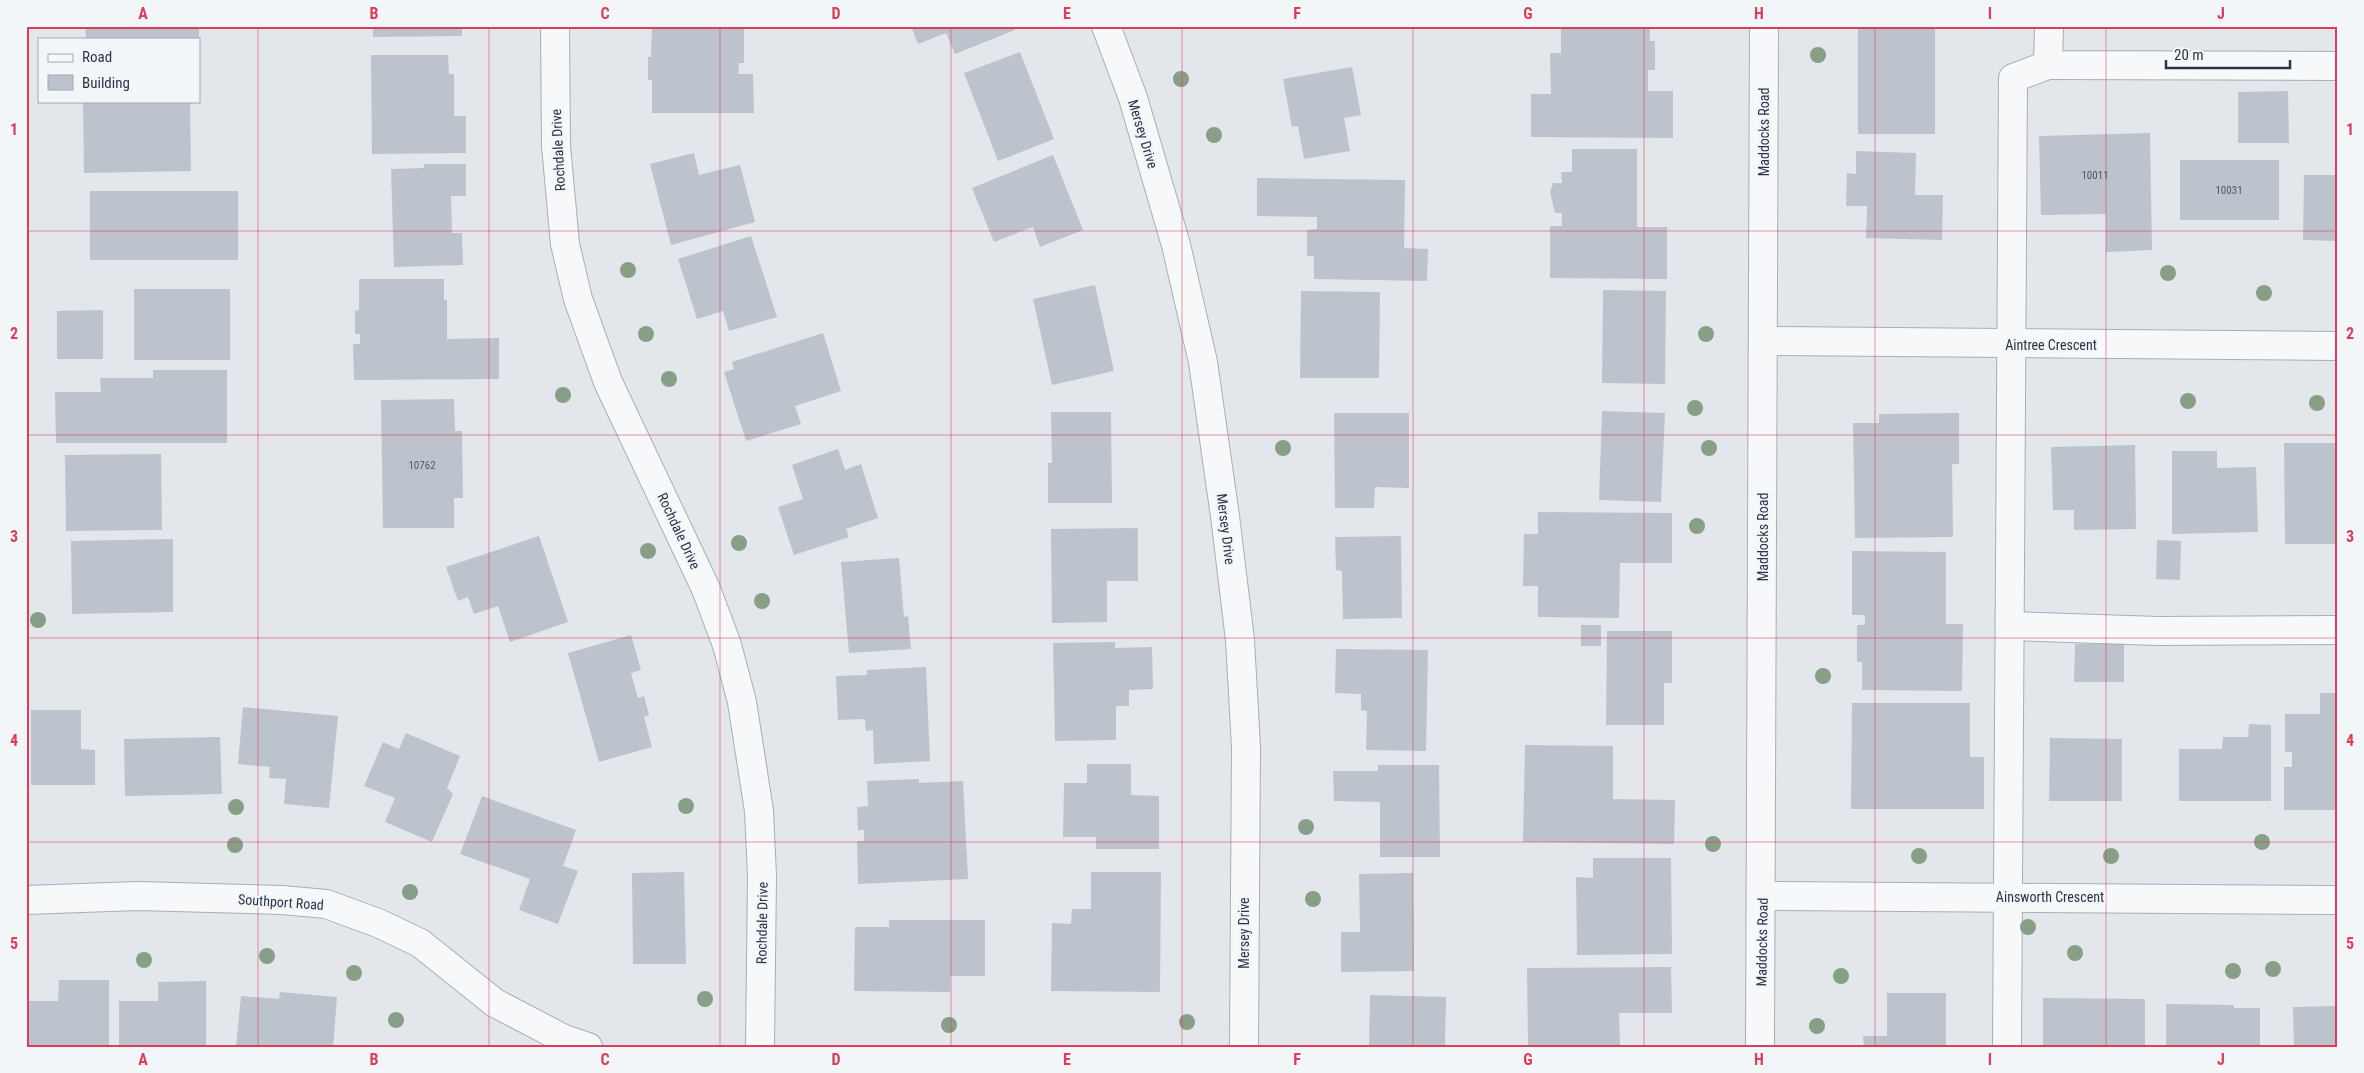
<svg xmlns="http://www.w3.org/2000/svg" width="2364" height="1073" font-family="'Roboto Condensed',sans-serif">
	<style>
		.building { fill: #bcc3cd }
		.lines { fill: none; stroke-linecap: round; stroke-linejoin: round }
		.minor-casing { stroke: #a7aeb7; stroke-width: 30 }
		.minor { stroke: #f6f8fa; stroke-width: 28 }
		.tree { fill: #889f87 }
		.grid { fill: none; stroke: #dc3d58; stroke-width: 1; stroke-opacity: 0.55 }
		.labels { text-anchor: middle; stroke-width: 4.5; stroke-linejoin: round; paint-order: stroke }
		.number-label { font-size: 11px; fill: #4e5868 }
		.street-label { font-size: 14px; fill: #293447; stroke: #f3f6f9 }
		.neatline { fill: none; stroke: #dc3d58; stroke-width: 2 }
		.grid-label { font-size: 16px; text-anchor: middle; font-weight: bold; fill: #dc3d58 }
	</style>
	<rect width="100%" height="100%" fill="#e3e7ec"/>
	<g class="building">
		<polygon points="85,26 199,26 199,39 86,39"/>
		<polygon points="373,26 462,26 462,36 373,37"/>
		<polygon points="652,26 744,26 744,63 739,63 738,74 753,74 754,113 652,113 652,80 648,80 648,57 651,57"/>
		<polygon points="911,26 1013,26 1015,30 955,54 946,33 918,44"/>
		<polygon points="1561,26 1650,26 1650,41 1655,41 1655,70 1648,70 1648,91 1673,91 1673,138 1531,137 1531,94 1551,94 1550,53 1561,53"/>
		<rect x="1858" y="26" width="77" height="108"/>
		<polygon points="1020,52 1054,139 998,161 964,73"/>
		<polygon points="371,55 448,55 449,74 454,74 454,116 466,116 466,153 372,154"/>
		<polygon points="1352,67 1361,115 1344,118 1350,151 1304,159 1298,126 1292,127 1283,79"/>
		<polygon points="2288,91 2289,143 2238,143 2238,92"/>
		<polygon points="83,101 190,101 191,171 84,173"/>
		<polygon points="2150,133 2152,250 2106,252 2106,214 2041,215 2039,136"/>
		<polygon points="1572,149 1637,149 1637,227 1667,227 1667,279 1550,278 1550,226 1562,226 1562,213 1555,213 1550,192 1553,183 1562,183 1561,172 1572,172"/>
		<polygon points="1856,151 1916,153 1915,195 1943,195 1942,240 1866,238 1867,206 1846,206 1847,173 1856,174"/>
		<polygon points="694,153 699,175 740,165 755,222 671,245 650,164"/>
		<polygon points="1053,155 1083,230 1040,247 1033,227 994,242 972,188"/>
		<rect x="2180" y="160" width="99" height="60"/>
		<polygon points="424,164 466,164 466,196 451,196 452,233 462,233 463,265 394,267 391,169 424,168"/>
		<polygon points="2304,175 2338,175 2338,241 2303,240"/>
		<polygon points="1257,178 1405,180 1404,248 1428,249 1427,281 1314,279 1314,256 1307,256 1307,230 1317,229 1317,217 1257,216"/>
		<rect x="90" y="191" width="148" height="69"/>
		<polygon points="751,236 777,317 729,331 723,311 697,319 678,259"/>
		<polygon points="359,279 444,279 444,300 447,300 447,339 499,338 499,379 354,380 353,344 360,344 360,334 355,334 355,311 359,310"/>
		<polygon points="1095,285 1114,371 1052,385 1033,299"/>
		<rect x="134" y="289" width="96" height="71"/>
		<polygon points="1603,290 1666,291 1665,384 1602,383"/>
		<polygon points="1301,291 1380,292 1379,378 1300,378"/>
		<polygon points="103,310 103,359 57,359 57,311"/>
		<polygon points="823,333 841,391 795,406 801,424 746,441 724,372 734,369 732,362"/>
		<polygon points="153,370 227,370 227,443 56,443 55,392 101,392 100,378 153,378"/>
		<polygon points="454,399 455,431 462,431 463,498 454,498 454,528 383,528 381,400"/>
		<polygon points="1602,411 1665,413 1661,502 1599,500"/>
		<polygon points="1051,412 1111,412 1112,503 1048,503 1048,463 1052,463"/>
		<polygon points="1334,413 1409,413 1409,488 1375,487 1374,508 1335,508"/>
		<polygon points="1959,413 1959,464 1952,464 1953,537 1855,538 1853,423 1879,423 1879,414"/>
		<polygon points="2284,443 2338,443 2338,544 2285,544"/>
		<polygon points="2135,445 2136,529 2074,530 2074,510 2053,510 2051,447"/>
		<polygon points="838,449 845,470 861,464 878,518 846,529 849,537 794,555 778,507 803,499 792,465"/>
		<polygon points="2172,451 2217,451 2217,468 2256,467 2258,532 2172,534"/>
		<polygon points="161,454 162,530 66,531 65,455"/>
		<polygon points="1538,512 1672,513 1672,563 1620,563 1619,618 1538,617 1538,586 1523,586 1524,534 1538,534"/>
		<polygon points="1138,528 1138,581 1107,581 1107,622 1052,623 1051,529"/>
		<polygon points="539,536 568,622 510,642 498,606 474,614 468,597 458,601 446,567"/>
		<polygon points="1401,536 1402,618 1343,619 1342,571 1336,570 1335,537"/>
		<polygon points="173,539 173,612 72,614 71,541"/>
		<polygon points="2157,540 2181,541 2180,580 2156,579"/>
		<polygon points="1852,551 1946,552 1946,624 1963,624 1962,691 1862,690 1862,662 1857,662 1857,625 1865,625 1865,615 1852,615"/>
		<polygon points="899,558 904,617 908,616 911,649 849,653 841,562"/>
		<rect x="1581" y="625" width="20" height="21"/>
		<polygon points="1607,631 1672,631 1672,683 1664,683 1664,725 1606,725"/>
		<polygon points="631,635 641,670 631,673 638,698 644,696 649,715 644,717 652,747 599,762 568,653"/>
		<polygon points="1115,642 1115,648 1152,647 1153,689 1129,690 1129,706 1116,706 1116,740 1055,741 1053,643"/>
		<polygon points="2075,644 2124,644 2124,682 2074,682"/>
		<polygon points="1336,649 1428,650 1426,751 1366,750 1367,711 1361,710 1361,694 1335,693"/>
		<polygon points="926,667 930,761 874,764 873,730 866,731 865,719 838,720 836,676 867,675 867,670"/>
		<polygon points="2320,693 2338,693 2338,810 2284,810 2284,767 2292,767 2292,752 2285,752 2285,714 2320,714"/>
		<polygon points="1852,703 1970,703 1970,757 1984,757 1984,809 1851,809"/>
		<polygon points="243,707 338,716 329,808 284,804 286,779 269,778 270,767 238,764"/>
		<polygon points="31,710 81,710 81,749 95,750 95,785 31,785"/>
		<polygon points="2249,724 2271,725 2271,801 2179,801 2179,749 2222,749 2223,737 2248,737"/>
		<polygon points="406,733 460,756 447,788 453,794 432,842 385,822 395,798 364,786 383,742 399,749"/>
		<polygon points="220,737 222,794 125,796 124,739"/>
		<polygon points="2050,738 2122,739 2122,801 2049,801"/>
		<polygon points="1525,745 1613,746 1613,799 1675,800 1674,844 1523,842"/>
		<polygon points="1087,764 1131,764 1131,795 1159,796 1159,849 1096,849 1096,837 1063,837 1064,783 1087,783"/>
		<polygon points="1378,765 1439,765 1440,857 1380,857 1380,802 1334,801 1333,771 1378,771"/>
		<polygon points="919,779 919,783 963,781 968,879 858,884 857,841 864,841 864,830 858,830 857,807 868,806 867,781"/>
		<polygon points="482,796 576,830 563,866 578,871 558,924 519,910 530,879 460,854"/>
		<polygon points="1593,858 1671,858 1672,954 1577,955 1576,877 1593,878"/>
		<polygon points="684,872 686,964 633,964 632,873"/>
		<polygon points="1091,872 1161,872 1160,992 1051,991 1052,923 1071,924 1072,909 1091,909"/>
		<polygon points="1413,873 1414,971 1341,972 1341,932 1360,932 1359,874"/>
		<polygon points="889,920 985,920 985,976 950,976 950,992 854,991 855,927 889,927"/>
		<polygon points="1671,967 1672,1013 1619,1013 1620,1047 1528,1047 1527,968"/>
		<polygon points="59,980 109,980 109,1045 26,1047 26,1001 58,1001"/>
		<polygon points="206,981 206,1047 119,1047 119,1001 158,1001 158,982"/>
		<polygon points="280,992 337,997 333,1047 236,1047 241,996 279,999"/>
		<polygon points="1887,993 1946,993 1946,1047 1864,1047 1863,1036 1887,1036"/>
		<polygon points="1370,995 1446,997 1445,1046 1369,1047"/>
		<polygon points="2043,998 2145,999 2145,1047 2043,1047"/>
		<polygon points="2166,1004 2234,1005 2234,1008 2260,1008 2260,1047 2166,1047"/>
		<polygon points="2338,1006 2338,1047 2294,1047 2293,1007"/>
	</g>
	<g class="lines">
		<defs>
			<g id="minor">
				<polyline points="555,26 556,146 565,244 578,299 608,382 706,589 727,645 742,702 759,811 762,876 760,1047"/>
				<polyline points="1106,26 1133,98 1176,245 1203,362 1225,516 1240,640 1246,747 1244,1047"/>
				<polyline points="2049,26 2048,65 2338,66"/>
				<polyline points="1764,341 2338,346"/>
				<polyline points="2010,626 2158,631 2338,630"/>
				<polyline points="1762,896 2338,900"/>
				<polyline points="26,900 138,896 282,900 326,904 378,923 420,943 495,1003 564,1039 588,1047"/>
				<polyline points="1760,1047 1764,26"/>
				<polyline points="2007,1047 2013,78 2048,65"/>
			</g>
		</defs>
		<use href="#minor" class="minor-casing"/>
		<use href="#minor" class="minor"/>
	</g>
	<g class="tree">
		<circle cx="1818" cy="55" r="8"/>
		<circle cx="1181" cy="79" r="8"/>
		<circle cx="1214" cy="135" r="8"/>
		<circle cx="628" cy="270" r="8"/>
		<circle cx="2168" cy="273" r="8"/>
		<circle cx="2264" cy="293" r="8"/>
		<circle cx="646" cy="334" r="8"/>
		<circle cx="1706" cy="334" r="8"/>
		<circle cx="669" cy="379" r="8"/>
		<circle cx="563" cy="395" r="8"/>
		<circle cx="2188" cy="401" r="8"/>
		<circle cx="2317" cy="403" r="8"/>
		<circle cx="1695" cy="408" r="8"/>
		<circle cx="1283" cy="448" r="8"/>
		<circle cx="1709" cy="448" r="8"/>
		<circle cx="1697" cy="526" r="8"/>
		<circle cx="739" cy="543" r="8"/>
		<circle cx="648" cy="551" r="8"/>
		<circle cx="762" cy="601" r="8"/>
		<circle cx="38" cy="620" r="8"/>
		<circle cx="1823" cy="676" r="8"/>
		<circle cx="686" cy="806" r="8"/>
		<circle cx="236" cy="807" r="8"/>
		<circle cx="1306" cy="827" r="8"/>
		<circle cx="2262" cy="842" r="8"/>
		<circle cx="1713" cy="844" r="8"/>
		<circle cx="235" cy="845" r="8"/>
		<circle cx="1919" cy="856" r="8"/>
		<circle cx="2111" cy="856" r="8"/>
		<circle cx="410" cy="892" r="8"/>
		<circle cx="1313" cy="899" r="8"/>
		<circle cx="2028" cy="927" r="8"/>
		<circle cx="2075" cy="953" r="8"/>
		<circle cx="267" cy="956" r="8"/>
		<circle cx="144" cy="960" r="8"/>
		<circle cx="2273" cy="969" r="8"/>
		<circle cx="2233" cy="971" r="8"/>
		<circle cx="354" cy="973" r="8"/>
		<circle cx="1841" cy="976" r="8"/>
		<circle cx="705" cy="999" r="8"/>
		<circle cx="396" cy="1020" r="8"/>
		<circle cx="1187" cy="1022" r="8"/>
		<circle cx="949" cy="1025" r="8"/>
		<circle cx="1817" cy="1026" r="8"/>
	</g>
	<path class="grid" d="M258,26V1047M489,26V1047M720,26V1047M951,26V1047M1182,26V1047M1413,26V1047M1644,26V1047M1875,26V1047M2106,26V1047M26,231H2338M26,435H2338M26,638H2338M26,842H2338"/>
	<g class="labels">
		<g class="number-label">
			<text x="2095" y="179">10011</text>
			<text x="2229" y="194">10031</text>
			<text x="422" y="469">10762</text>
		</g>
		<g class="street-label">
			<text transform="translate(1764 132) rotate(-90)" y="5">Maddocks Road</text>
			<text transform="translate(1143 134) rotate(73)" y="5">Mersey Drive</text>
			<text transform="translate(558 150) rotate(-93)" y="5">Rochdale Drive</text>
			<text x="2051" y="350">Aintree Crescent</text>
			<text transform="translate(1226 529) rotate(83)" y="5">Mersey Drive</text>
			<text transform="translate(679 531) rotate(65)" y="5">Rochdale Drive</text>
			<text transform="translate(1763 537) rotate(-90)" y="5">Maddocks Road</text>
			<text x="2050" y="902">Ainsworth Crescent</text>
			<text transform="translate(281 902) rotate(4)" y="5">Southport Road</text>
			<text transform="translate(762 923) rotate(-89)" y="5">Rochdale Drive</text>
			<text transform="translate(1244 933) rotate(-90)" y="5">Mersey Drive</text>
			<text transform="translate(1762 942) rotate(-89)" y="5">Maddocks Road</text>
		</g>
	</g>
	<rect width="2364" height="1073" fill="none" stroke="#f3f6f9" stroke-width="55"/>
	<rect x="38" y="38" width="162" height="65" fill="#f3f6f9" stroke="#a2a8b2"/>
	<rect x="48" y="54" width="25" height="8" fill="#f6f8fa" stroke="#a2a8b2"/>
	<text x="82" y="62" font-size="15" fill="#293447">Road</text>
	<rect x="48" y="75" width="25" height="15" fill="#bcc3cd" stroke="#a2a8b2"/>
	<text x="82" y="88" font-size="15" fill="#293447">Building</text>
	<path d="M2166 60v8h124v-8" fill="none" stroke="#293447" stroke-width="2.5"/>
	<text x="2174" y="60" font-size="15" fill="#293447" stroke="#f3f6f9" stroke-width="4" paint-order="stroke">20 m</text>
	<rect x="28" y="28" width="2308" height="1018" class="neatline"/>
	<g class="grid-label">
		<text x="143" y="19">A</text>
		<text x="374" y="19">B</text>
		<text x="605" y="19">C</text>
		<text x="836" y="19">D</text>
		<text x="1067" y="19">E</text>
		<text x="1297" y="19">F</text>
		<text x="1528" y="19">G</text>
		<text x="1759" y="19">H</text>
		<text x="1990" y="19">I</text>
		<text x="2221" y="19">J</text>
		<text x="14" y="135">1</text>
		<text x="2350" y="135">1</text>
		<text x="14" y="339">2</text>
		<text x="2350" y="339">2</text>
		<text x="14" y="542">3</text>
		<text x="2350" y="542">3</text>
		<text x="14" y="746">4</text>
		<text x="2350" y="746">4</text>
		<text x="14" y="949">5</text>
		<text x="2350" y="949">5</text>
		<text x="143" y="1065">A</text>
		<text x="374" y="1065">B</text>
		<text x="605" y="1065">C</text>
		<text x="836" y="1065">D</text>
		<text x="1067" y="1065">E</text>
		<text x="1297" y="1065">F</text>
		<text x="1528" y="1065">G</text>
		<text x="1759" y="1065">H</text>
		<text x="1990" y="1065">I</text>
		<text x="2221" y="1065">J</text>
	</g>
</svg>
